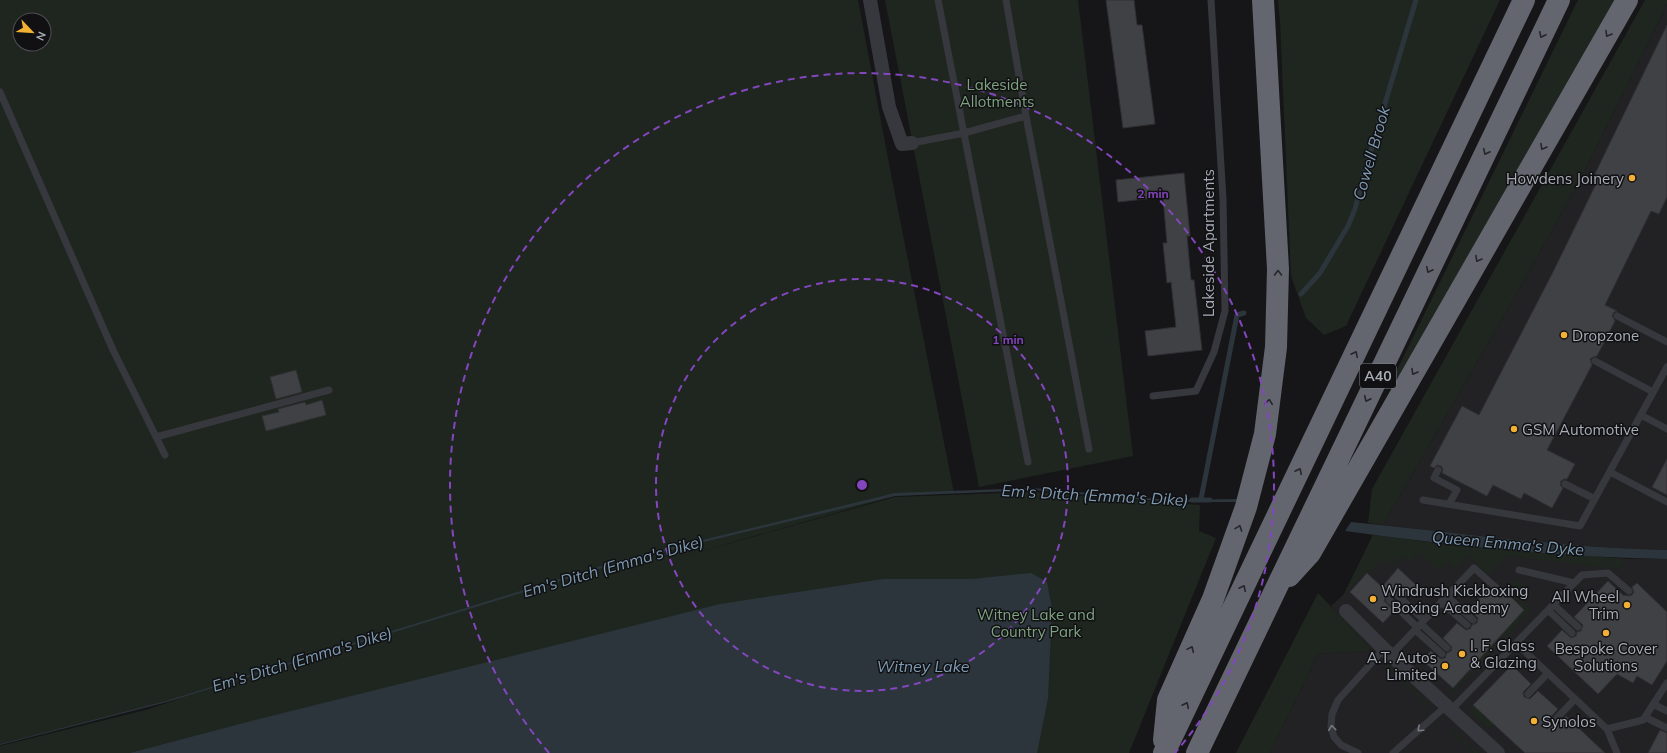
<svg xmlns="http://www.w3.org/2000/svg" width="1667" height="753" font-family="Mulish,sans-serif">
  <rect width="100%" height="100%" fill="#161618"/>
  <path fill="#222225" d="M1667,4V550L1632,549L1543,543L1383,525L1516,295L1579,182Z
    M1373,535L1458,546L1627,559H1667V753H1270L1318,654L1369,651L1371,649L1331,606L1344,594Z"/>
  <path fill="#1e261f" fill-rule="evenodd" d="M0,0H858L890,169L954,493L895,496L674,559L895,497L1034,492L1200,505L1199,531L1216,538L1129,753H0V746L146,710L182,698L0,744ZM20,20H44V44H20Z
    M885,0H1078L1133,456L979,487Z
    M1278,0H1500L1346,326L1324,335L1306,318L1291,276L1280,21Z
    M1578,0H1616L1402,380L1394,376Z
    M1645,0H1667V4L1579,182L1516,295L1383,525L1368,523L1372,489Z
    M1373,535L1458,546L1627,559L1619,569L1507,556L1488,575L1468,556L1455,569L1448,563L1439,571L1418,553L1410,563L1402,556L1394,564L1381,561L1370,572L1368,570L1344,594Z
    M1515,579L1525,588L1518,597L1531,609L1452,695L1449,692L1451,690L1524,610L1504,590Z
    M1318,593L1371,648L1369,651L1318,654L1270,753H1236Z
    M1385,661L1432,706L1430,707L1428,706L1383,664Z
    M1473,705L1494,724L1489,729L1468,710Z
    M1452,729L1478,753H1473L1450,731Z"/>
  <path fill="#2c353c" d="M1033,488L1169,500L1241,499V502H1169L1033,490L895,496L625,561L167,702L0,745V744L166,701L624,559L895,493Z
    M1351,522C1456,532 1561,548 1667,550V559C1559,557 1452,546 1345,531Z
    M1031,573L1047,582L1052,608L1048,698L1037,753H130L255,720L720,604L883,579H972Z"/>
  <g fill="none" stroke-linecap="round" stroke-linejoin="round">
    <path stroke="#2c353c" stroke-width="5" d="M1301,294L1320,273L1348,226L1355,209L1368,160L1416,0
      M1201,499L1237,315L1244,313
      M1192,500H1210"/>
  </g>
  <path fill="#404145" stroke="#303034" d="M1106,0H1134L1137,25H1142L1155,124L1123,128Z
    M1667,25V197L1659,214L1651,211L1605,305L1617,311L1614,312L1612,316L1615,321L1597,356L1593,357L1590,359L1592,365L1547,450L1575,464L1567,479H1564L1561,481L1560,485L1563,488L1552,508L1524,493L1521,499L1493,485L1487,496L1442,473L1443,469L1441,466L1437,465L1434,468L1430,466L1462,406L1479,415L1553,272L1596,184L1591,182Z
    M1184,173L1190,236H1187L1191,280H1194L1202,350L1148,356L1145,331L1176,327L1171,282L1167,283L1163,243H1167L1163,197L1118,202L1116,180Z
    M296,370L302,392L276,399L270,377Z
    M322,400L326,415L266,431L262,416L279,412L278,409L305,402L306,405Z
    M1667,459V495L1652,487Z
    M1398,568L1417,586L1406,597L1396,588L1391,590V595L1386,596L1384,601L1394,611L1383,623L1350,592L1367,573L1382,587Z
    M1608,581L1624,596L1625,595L1628,596L1632,595L1634,592L1632,587L1637,583L1667,612V661L1652,685L1637,676L1633,683L1617,674L1598,694L1547,646L1562,630L1571,638L1576,636L1577,632L1581,631L1583,625L1574,617Z
    M1489,588L1499,596L1503,595L1505,591L1524,610L1453,688L1422,660L1431,651L1441,659L1445,658L1447,653L1451,651L1452,647L1443,638L1457,623L1466,630L1470,629L1472,625L1477,623L1478,618L1469,609Z
    M1512,665L1531,684L1523,692L1524,697L1530,699L1538,691L1558,709L1550,718L1552,724L1557,725L1566,716L1605,753H1525L1473,705Z
    M1660,730L1667,733V753H1648Z"/>
  <g fill="none" stroke-linecap="round" stroke-linejoin="round">
    <path stroke="#37383d" stroke-width="7" d="M938,0L1028,462
      M1006,0L1026,116L1089,449
      M0,92L113,350L165,455
      M912,143L964,133L1026,116
      M1617,316L1667,342
      M1595,361L1653,392
      M1153,396L1196,391L1214,352L1225,311L1223,199L1211,0
      M1641,415L1667,429
      M156,437L329,390
      M1438,470L1434,478L1457,490L1449,504
      M1610,472L1667,502
      M1565,484L1595,499
      M1423,500L1580,526L1667,367
      M1519,570L1574,583
      M1395,593L1424,620
      M1447,596L1473,620
      M1389,600L1417,627
      M1441,602L1467,625
      M1553,604L1578,627
      M1548,610L1572,633
      M1421,624L1447,648
      M1415,630L1442,654
      M1516,643L1607,729L1617,753
      M1391,655L1474,568L1500,591
      M1528,694L1548,673
      M1653,704L1667,711
      M1451,710L1582,575L1608,573L1629,591
      M1645,717L1667,728
      M1555,720L1575,699
      M1607,729L1643,720L1667,683
      M1358,753L1341,745L1334,737L1331,727L1332,714L1338,700L1384,649
      M1393,753L1446,706"/>
    <path stroke="#37383d" stroke-width="14" d="M870,0L889,107L902,144L912,143
      M1346,611L1384,649L1498,753"/>
    <path stroke="#63666e" stroke-width="22" d="M1289,576L1310,553L1627,0
      M1164,740L1168,700L1213,599L1246,507L1265,434L1276,347L1278,269L1263,0
      M1164,753L1524,0
      M1197,753L1559,0"/>
  </g>
  <defs><path id="oneway-chevron" d="M-2-3.5L2.5 0L-2 3.5" fill="none" stroke-width="1.6" stroke-linecap="round" stroke-linejoin="round"/></defs>
  <g stroke="#26262a">
    <use href="#oneway-chevron" transform="translate(1608 34) rotate(120)"/>
    <use href="#oneway-chevron" transform="translate(1542 35) rotate(116)"/>
    <use href="#oneway-chevron" transform="translate(1543 147) rotate(120)"/>
    <use href="#oneway-chevron" transform="translate(1486 152) rotate(116)"/>
    <use href="#oneway-chevron" transform="translate(1478 259) rotate(120)"/>
    <use href="#oneway-chevron" transform="translate(1429 270) rotate(116)"/>
    <use href="#oneway-chevron" transform="translate(1278 273) rotate(-90)"/>
    <use href="#oneway-chevron" transform="translate(1355 354) rotate(-64)"/>
    <use href="#oneway-chevron" transform="translate(1414 372) rotate(120)"/>
    <use href="#oneway-chevron" transform="translate(1367 399) rotate(116)"/>
    <use href="#oneway-chevron" transform="translate(1269 402) rotate(-83)"/>
    <use href="#oneway-chevron" transform="translate(1299 471) rotate(-64)"/>
    <use href="#oneway-chevron" transform="translate(1239 528) rotate(-70)"/>
    <use href="#oneway-chevron" transform="translate(1243 588) rotate(-64)"/>
    <use href="#oneway-chevron" transform="translate(1191 649) rotate(-66)"/>
    <use href="#oneway-chevron" transform="translate(1186 705) rotate(-64)"/>
  </g>
  <g stroke="#757881">
    <use href="#oneway-chevron" transform="translate(1332 728) rotate(-97)"/>
    <use href="#oneway-chevron" transform="translate(1420 729) rotate(138)"/>
  </g>
  <g fill="none" stroke="#8446be" stroke-width="2" stroke-dasharray="7 5">
    <circle cx="862" cy="485" r="206"/>
    <path d="M549 753A412 412 0 1 1 1175 753"/>
  </g>
  <g fill="#f2b134" stroke="#111113" stroke-width="1.5">
    <circle cx="1632" cy="178" r="4"/>
    <circle cx="1564" cy="335" r="4"/>
    <circle cx="1514" cy="429" r="4"/>
    <circle cx="1373" cy="599" r="4"/>
    <circle cx="1627" cy="605" r="4"/>
    <circle cx="1606" cy="633" r="4"/>
    <circle cx="1462" cy="654" r="4"/>
    <circle cx="1445" cy="666" r="4"/>
    <circle cx="1534" cy="721" r="4"/>
  </g>
  <g text-anchor="middle" dominant-baseline="central" stroke-width="3" stroke-linejoin="round" paint-order="stroke">
    <rect fill="#111113" stroke="#7b7e86" stroke-width="1" x="1360" y="364" width="36" height="24" rx="3"/>
    <g font-size="14" font-weight="bold" fill="#a8adb8">
      <text x="1378" y="376">A40</text>
    </g>
    <g font-size="15" fill="#7fa381" stroke="#111113">
      <text x="997" y="84">Lakeside<tspan x="997" dy="17">Allotments</tspan></text>
      <text x="1036" y="614">Witney Lake and<tspan x="1036" dy="17">Country Park</tspan></text>
    </g>
    <g font-size="15" fill="#a8adb8" stroke="#111113" text-anchor="start">
      <text x="1624" y="178" text-anchor="end">Howdens Joinery</text>
      <text x="1572" y="335">Dropzone</text>
      <text x="1522" y="429">GSM Automotive</text>
      <text x="1381" y="590">Windrush Kickboxing<tspan x="1381" dy="17">- Boxing Academy</tspan></text>
      <text x="1619" y="596" text-anchor="end">All Wheel<tspan x="1619" dy="17">Trim</tspan></text>
      <text x="1470" y="645">I. F. Glass<tspan x="1470" dy="17">&amp; Glazing</tspan></text>
      <text x="1606" y="648" text-anchor="middle">Bespoke Cover<tspan x="1606" dy="17">Solutions</tspan></text>
      <text x="1437" y="657" text-anchor="end">A.T. Autos<tspan x="1437" dy="17">Limited</tspan></text>
      <text x="1542" y="721">Synolos</text>
    </g>
    <g font-size="15" fill="#a8adb8" stroke="#111113">
      <text transform="translate(1208 243) rotate(-90)">Lakeside Apartments</text>
    </g>
    <g font-size="16" font-style="italic" fill="#7f9bb3" stroke="#111113">
      <text transform="translate(1371 153) rotate(-74)">Cowell Brook</text>
      <text transform="translate(1095 495) rotate(3)">Em's Ditch (Emma's Dike)</text>
      <text transform="translate(1508 543) rotate(5)">Queen Emma's Dyke</text>
      <text transform="translate(613 566) rotate(-16)">Em's Ditch (Emma's Dike)</text>
      <text transform="translate(302 659) rotate(-17)">Em's Ditch (Emma's Dike)</text>
      <text x="923" y="666">Witney Lake</text>
    </g>
  </g>
  <circle cx="862" cy="485" r="6" fill="#8446be" stroke="#111113" stroke-width="2"/>
  <g font-size="12" text-anchor="middle" font-weight="bold" fill="#8446be" stroke="#111113" stroke-width="3" stroke-linejoin="round" paint-order="stroke">
    <text x="1153" y="198">2 min</text>
    <text x="1008" y="344">1 min</text>
  </g>
  <g transform="translate(32 32) rotate(115)"><circle r="19" fill="#111113" stroke="#4d4f55"/>
  <path d="M0-3L7 15L0 10L-7 15Z" fill="#f2b134"/>
  <text y="-6" font-size="11" font-weight="bold" text-anchor="middle" fill="#a8adb8">N</text>
  </g>
</svg>
